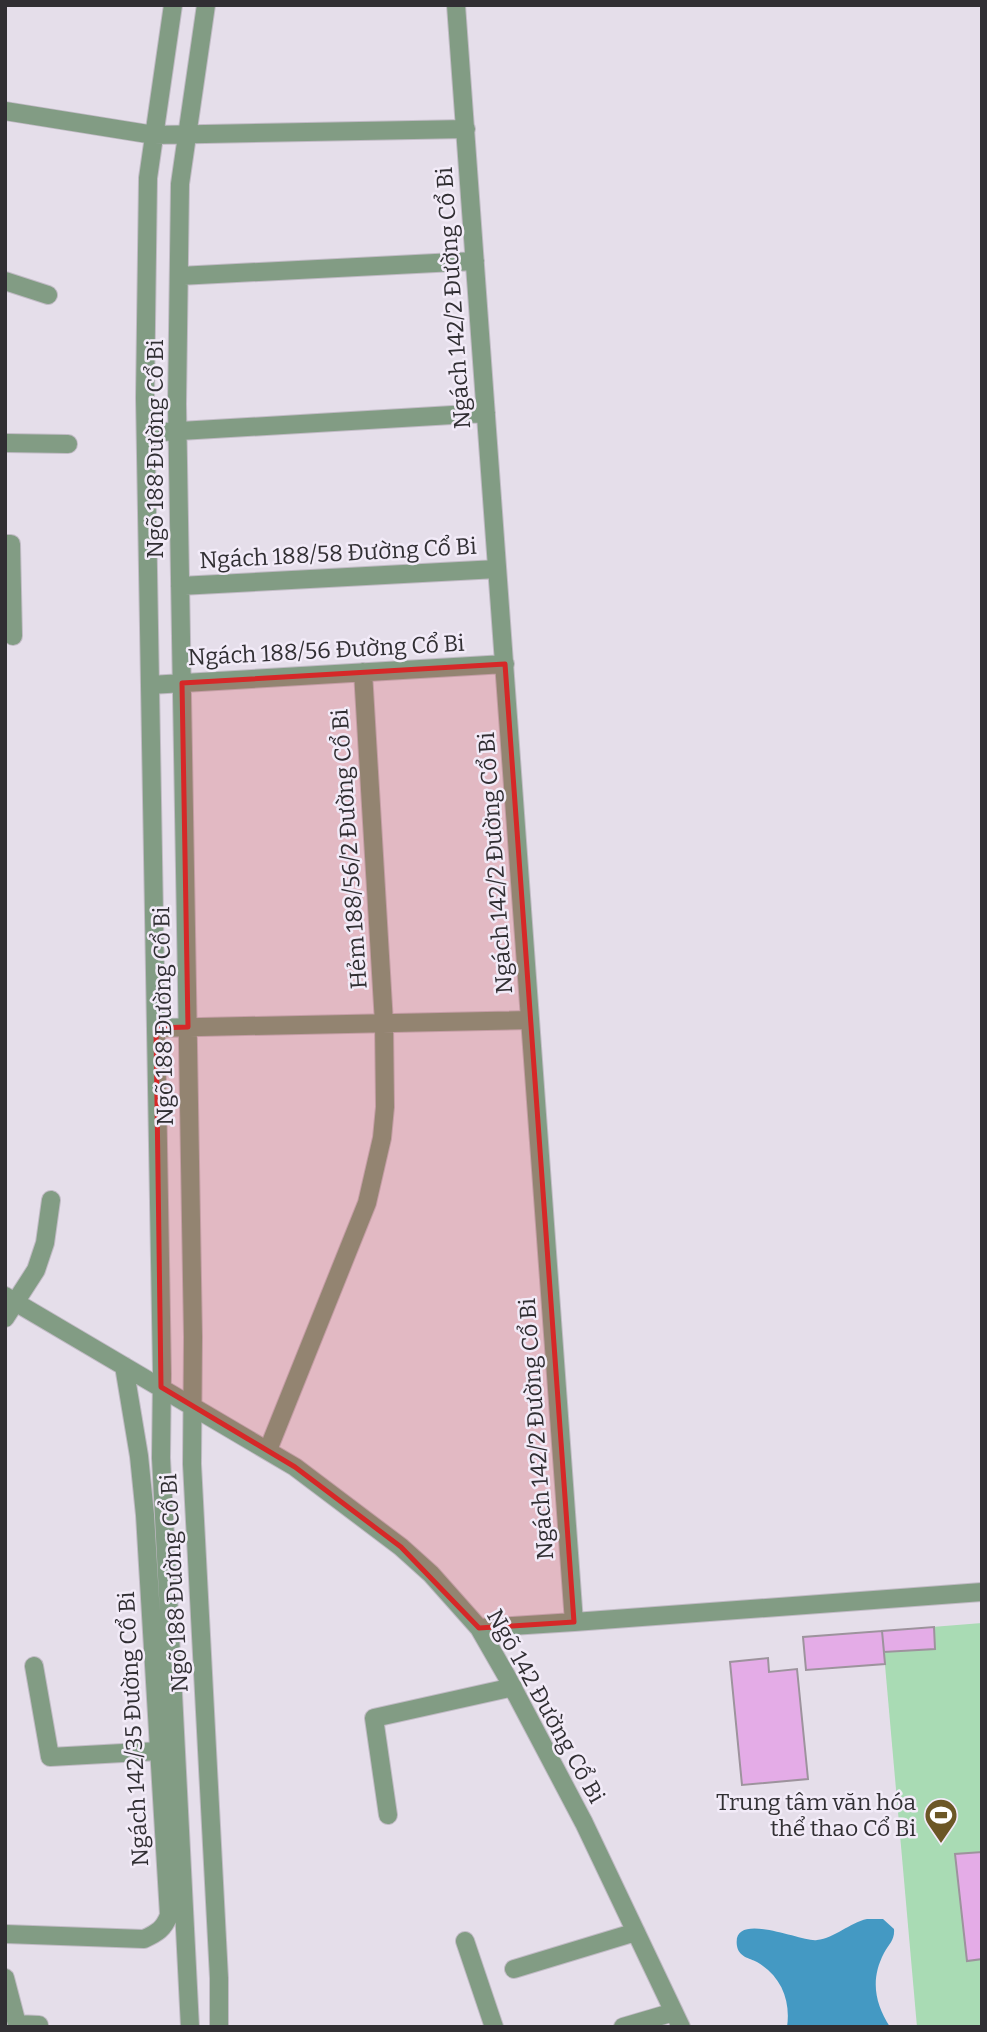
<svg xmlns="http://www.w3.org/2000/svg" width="987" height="2032" font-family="Bitter,serif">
  <rect width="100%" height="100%" fill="#e5deea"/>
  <path fill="#a9dbb4" d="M982,1623V2027H917L882,1631Z"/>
  <path fill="#4499c3" d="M867,1919H883L894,1929C895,1940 889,1944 884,1953C870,1980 875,2003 890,2027H787C791,2000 781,1976 757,1962C749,1958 739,1957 737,1946C731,1909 803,1943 817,1940C835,1938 849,1923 867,1919Z"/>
  <path fill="#e4ace7" stroke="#9d939d" stroke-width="2" d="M934,1627L935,1649L884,1652L882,1631Z
    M882,1631L885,1664L806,1670L803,1637Z
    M768,1658L769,1672L797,1669L808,1779L742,1785L730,1662Z
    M982,1852V1959L967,1961L955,1854Z"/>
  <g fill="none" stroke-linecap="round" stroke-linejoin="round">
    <defs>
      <path id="minor" d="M173,5L148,178L145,398L162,1374L161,1458L190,2027
        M206,5L180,184L177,404L193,1337L192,1464L219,1978V2027
        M456,5L574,1622L479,1628
        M5,111L154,135L466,129
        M179,276L475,261
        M5,281L48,295
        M146,433L486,413
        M5,443L68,444
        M5,544H11L13,636
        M180,586L497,569
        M150,685L505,664
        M156,1028L530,1020
        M5,1296L295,1467L401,1547L431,1574L479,1628L506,1675L584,1823L681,2027
        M5,1318L36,1270L45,1243L51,1200
        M268,1450L367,1203L382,1138L385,1107L384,1023L363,672
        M574,1622L982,1592
        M34,1666L50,1757L159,1751
        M388,1815L374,1718L513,1687
        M5,1934L144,1939C157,1933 164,1929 169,1915L145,1515L139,1456L124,1366
        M465,1941L494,2027
        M514,1969L636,1932
        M5,1978L17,2024L39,2025
        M623,2027L674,2012"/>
    </defs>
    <use href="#minor" stroke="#c1bbc5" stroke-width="20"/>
    <use href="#minor" stroke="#829c84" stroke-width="18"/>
  </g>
  <path fill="#d62828" fill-opacity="0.2" stroke="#d62828" stroke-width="5" stroke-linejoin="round" d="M505,664L574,1622L479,1628L401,1547L295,1467L161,1387L156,1028L188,1027L182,683Z"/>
  <defs>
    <symbol id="stadium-pin" viewBox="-11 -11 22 30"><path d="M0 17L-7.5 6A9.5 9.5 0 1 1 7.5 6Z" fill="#6c5726" stroke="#f2ebf8"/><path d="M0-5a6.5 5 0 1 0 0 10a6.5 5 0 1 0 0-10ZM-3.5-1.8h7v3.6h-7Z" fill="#fff"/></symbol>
  </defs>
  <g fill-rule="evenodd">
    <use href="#stadium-pin" x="922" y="1796" width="38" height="52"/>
  </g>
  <g text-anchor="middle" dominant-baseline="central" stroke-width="5" stroke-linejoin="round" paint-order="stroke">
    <g font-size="23" fill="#312f33" stroke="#f2ebf8">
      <text transform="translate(453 298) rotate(-94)">Ngách 142/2 Đường Cổ Bi</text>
      <text transform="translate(155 449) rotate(-90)">Ngõ 188 Đường Cổ Bi</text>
      <text transform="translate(338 553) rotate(-3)">Ngách 188/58 Đường Cổ Bi</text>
      <text transform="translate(326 650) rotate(-3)">Ngách 188/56 Đường Cổ Bi</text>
      <text transform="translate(349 849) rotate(-94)">Hẻm 188/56/2 Đường Cổ Bi</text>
      <text transform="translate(495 863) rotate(-94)">Ngách 142/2 Đường Cổ Bi</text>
      <text transform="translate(163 1016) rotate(-91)">Ngõ 188 Đường Cổ Bi</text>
      <text transform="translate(536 1429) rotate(-94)">Ngách 142/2 Đường Cổ Bi</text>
      <text transform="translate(174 1583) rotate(-93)">Ngõ 188 Đường Cổ Bi</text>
      <text transform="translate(546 1706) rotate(61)">Ngõ 142 Đường Cổ Bi</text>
      <text transform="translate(133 1729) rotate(-93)">Ngách 142/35 Đường Cổ Bi</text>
    </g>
    <g font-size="23" fill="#312f33" stroke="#f2ebf8" text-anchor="end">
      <text x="916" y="1802">Trung tâm văn hóa<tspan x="916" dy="26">thể thao Cổ Bi</tspan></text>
    </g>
  </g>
  <rect width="987" height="2032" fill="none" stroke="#312f33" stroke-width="14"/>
</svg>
